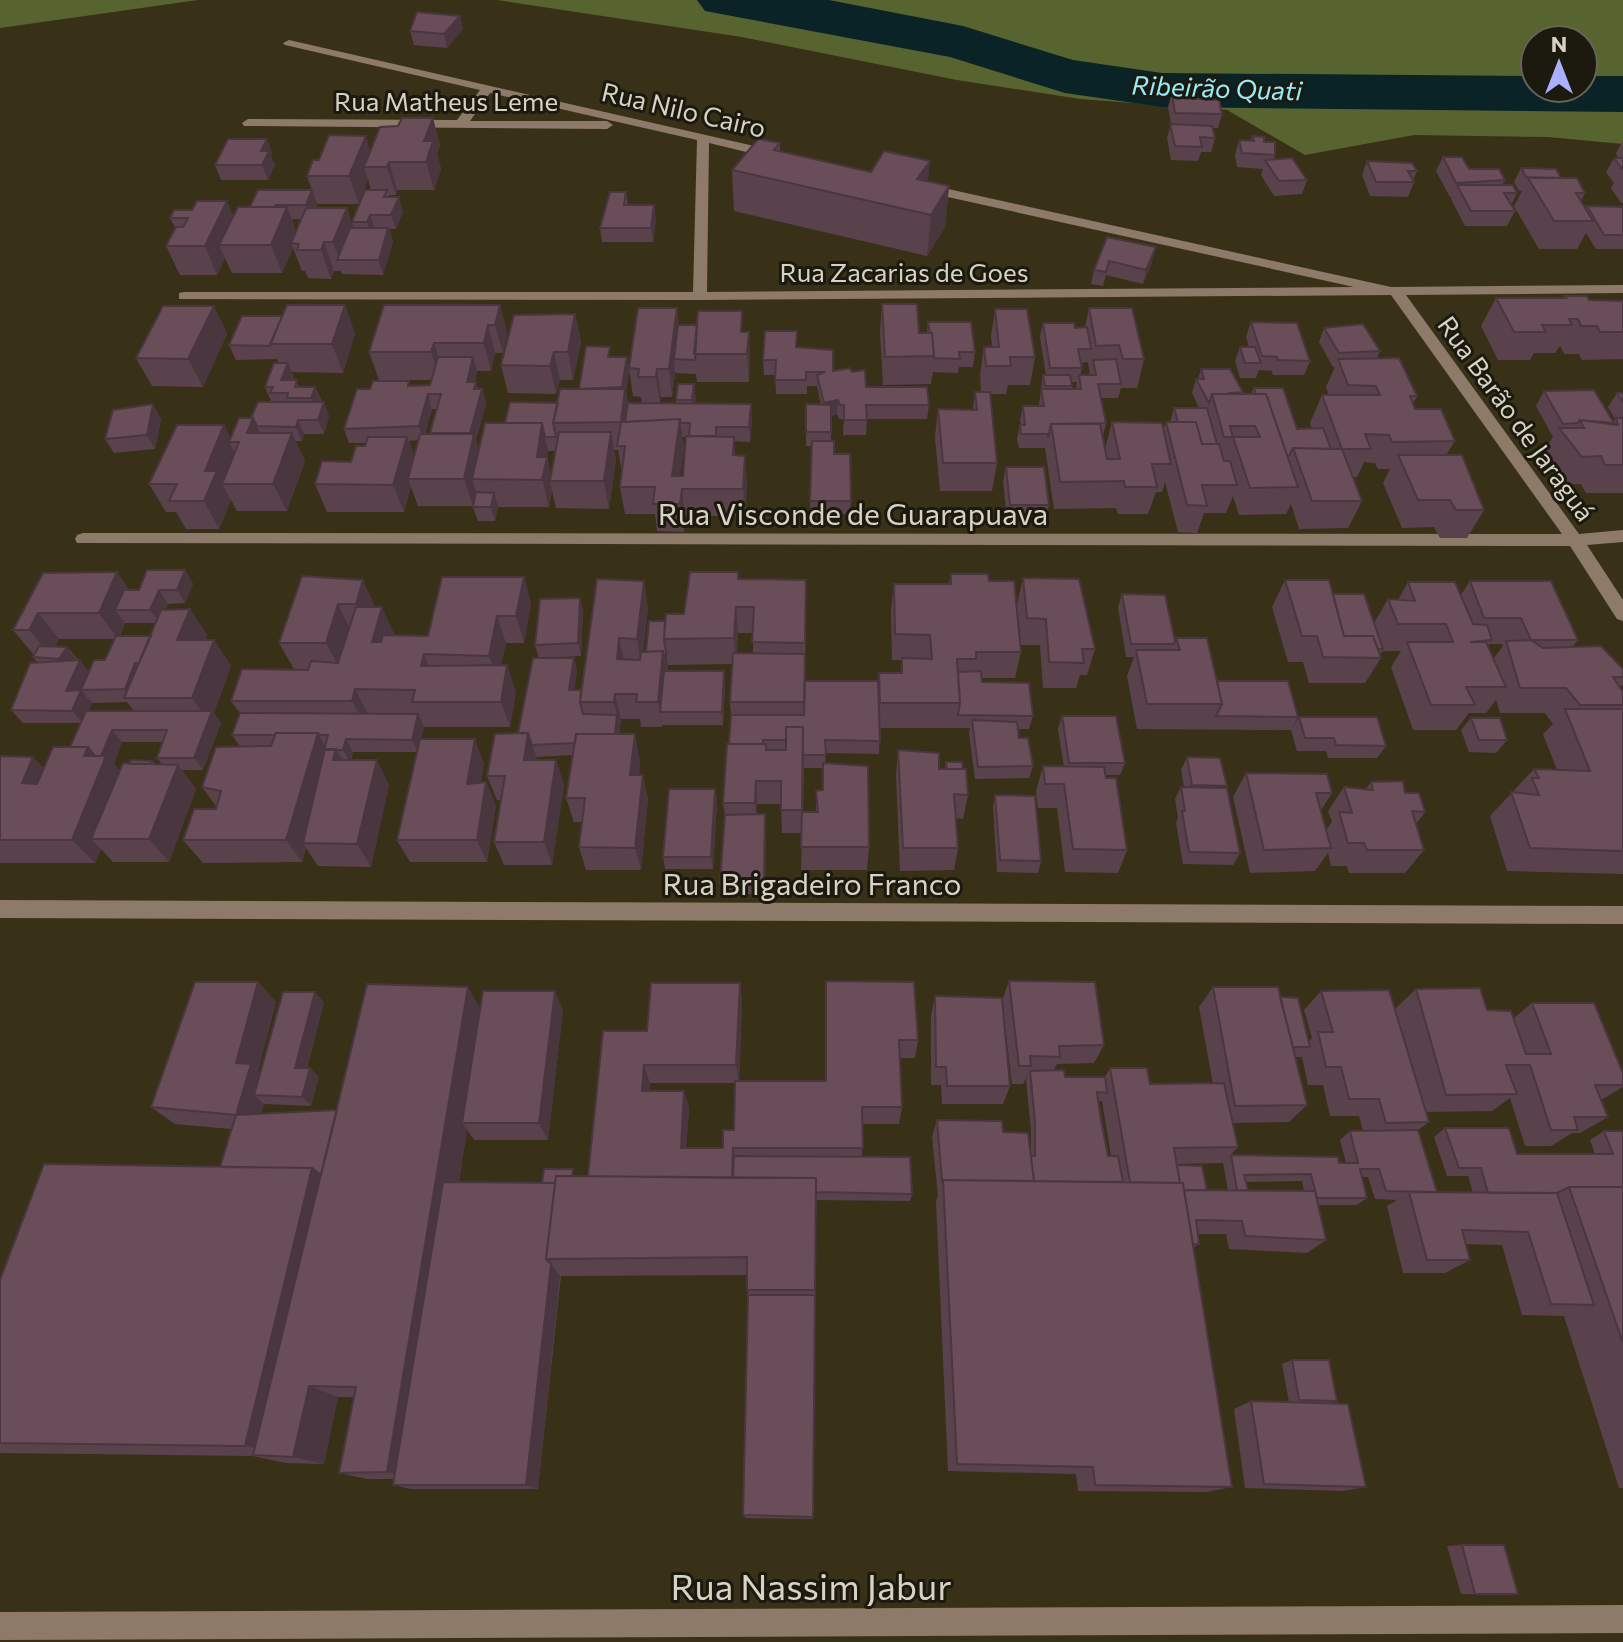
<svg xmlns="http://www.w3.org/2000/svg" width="1623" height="1642" font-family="Commissioner,sans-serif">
  <rect width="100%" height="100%" fill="#383117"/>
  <path fill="#57642f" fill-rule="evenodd" d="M0,0H198L0,28Z
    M497,0H1623V144L1548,137L1414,135L1305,155L1227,110L1080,99L957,80L742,37ZM1535,40H1583V88H1535Z"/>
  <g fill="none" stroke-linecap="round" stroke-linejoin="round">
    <path fill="#0a2327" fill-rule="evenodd" d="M697,0H829L963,26L1073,60L1162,73L1535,76V88H1583V76H1623V112L1162,107L1065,93L950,57L705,11Z"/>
    <path fill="#8e7a69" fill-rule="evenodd" d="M289,40L780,152V158L776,159L709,143L707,292L1354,287L916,190L915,187L921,183L1391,287L1623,285V293L1406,295L1579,534L1623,530V542L1587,545L1623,600V621L1617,619L1570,546L77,543L75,539L77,535L83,533L1562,534L1391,295L700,300L179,299V293L184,292H693L697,140L490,93L470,121H607L613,125L607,129L244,126L242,123L248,119L457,120L480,90L285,45L283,43Z
      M0,900L1623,906V924L0,918Z
      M1623,1605V1633L0,1640V1612Z"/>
  </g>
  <path fill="#5a424d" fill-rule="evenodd" d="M460,16L463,29L447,48L414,45L410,31Z
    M1172,93L1222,114L1218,128H1213L1215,138L1211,152H1201L1198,161L1171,160L1167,138L1171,124L1168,107Z
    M433,118L440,146L437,154L441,169L434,190H397L396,195H389V197L403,212L396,229H389L393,242L383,275L342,274L341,271H334L331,279L308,278L305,271H302L293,248L282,273H232L225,258L217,275H180L166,246L176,229L170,218L233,216L250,207L312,190L307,176L319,160L370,151L398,126ZM368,179L371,190L352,222L316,208L317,204H359ZM292,219H301L296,231Z
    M1252,136L1264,142L1275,155L1274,160L1307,180L1302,194L1274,196L1261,175L1263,169L1237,167L1235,155L1239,140L1251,141Z
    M267,139L272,153L271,156L275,165L268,180H221L215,165Z
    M1623,141V203H1621L1611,188L1614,183L1606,172L1614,158H1618L1616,153Z
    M780,143V152L871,172L949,186L945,227L927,256L734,211L732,170Z
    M1443,157L1469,169L1505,180L1502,185L1517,193L1511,205L1515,211L1507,226H1465L1451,199L1452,197H1450L1436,171Z
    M1367,161L1417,171L1413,180L1414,182L1408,197L1370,196L1362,175Z
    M1521,168L1561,178L1585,193L1581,201L1586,209L1587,206L1623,207V249H1596L1586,233L1577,249H1539L1514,206L1522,191H1519L1514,182Z
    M626,192L628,205L656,219L653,242H602L600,228Z
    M1107,237L1152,262L1143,284L1106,275L1103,286L1091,284L1094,270Z
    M1564,296L1589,300L1623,301V359L1582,360L1579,354H1564L1561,347H1559L1555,353H1534L1530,360H1498L1481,326L1496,298H1563Z
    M882,304L919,333H927L928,322L975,352L973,367H959L958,373L933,372L931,384L883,385L880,332Z
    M500,305L507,333L503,353H495L491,371H477L475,382L478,389H482L486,403L476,440L479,448L505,423L558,403L579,389L612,357H627L629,371L626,391L628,403H642L641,397L633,396L629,368L677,308L678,325L743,332L750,360L749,382H697L696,374L675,373L672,397H661L660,403H676V400L694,384L695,404L752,418L750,442L734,441L735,456L747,484L745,516H685L684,532L657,531L655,514H625L620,487L622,473L618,450H614L616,460L609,509L556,508L552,491L549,507H498L495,521H478L473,507L476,492L473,506H418L411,487L404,512H327L315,484L351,462L365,446L366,443H349L344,429L370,389L430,385L432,380H379L369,352ZM432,409H437L430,434H425ZM682,437H686L683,476H680L684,447ZM418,440L414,456L409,441ZM548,451H555L551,474L547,458Z
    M214,306L227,334L203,387L152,386L136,358Z
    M1089,308L1144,359L1137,388H1121L1118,398H1101L1106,423L1103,436L1105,449L1112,422L1163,431L1166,422H1170L1174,408H1199L1192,393L1196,379H1198L1201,369L1243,392L1242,394H1251L1254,388L1297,429H1312L1310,423L1322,395H1329L1326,387L1335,367H1333L1319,342L1324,328L1380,351L1377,358L1417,396L1413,403L1415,409L1455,441L1446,455L1484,510L1467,538H1440L1434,527L1402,528L1383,483L1390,469H1378L1375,463L1364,462L1357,477H1353L1362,501L1348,528L1299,529L1291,504L1286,514L1239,515L1233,496L1226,513H1204L1197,533L1178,532L1165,482L1162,492H1156L1148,514H1118L1116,508L1054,509L1045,448H1019L1017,439L1020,425H1021L1020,420L1023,406H1039L1043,375H1046L1040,337L1043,323L1075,328L1085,327ZM1088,362L1090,375H1080L1082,368L1081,363ZM1072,382H1077L1076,389H1072Z
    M995,309L1035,357L1030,385H1008L1006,394H990L997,463L992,491H940L935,437L938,409H973L975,392H981L980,375L984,347H992L991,337Z
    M575,314L581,342L573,380H560L556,394L508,393L501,365Z
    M1251,322L1310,361L1304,375H1273L1272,371L1259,370L1256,378H1240L1235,361L1240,347H1249L1246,337Z
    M355,333L343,373L291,372L294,378L293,380L300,387H315L329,416L324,434H304L302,441H295L305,461L287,511H237L231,500L219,529H186L176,512H166L149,484L231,437L271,401L265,387L279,363L277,359L236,360L229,345Z
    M797,347L833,371L852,372L866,387L929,405L927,419H867L866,435H843L844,419H839L837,414L831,416V441L834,454L851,501L850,514H810L812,446H806V404L821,405L817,386H807V394H776L775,375H764L763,360Z
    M1544,391L1613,422L1615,419L1608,407L1617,393H1623V493H1586L1581,484L1563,485L1541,456L1553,437L1536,406Z
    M161,419L155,449L114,453L105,439Z
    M1006,467L1049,505L1046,519H1007L1003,481Z
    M185,570L193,584L185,603L168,604L165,610L190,609L207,635L205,640H214L231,666L214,713L221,723L203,770H182L196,789L169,862H113L101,849L95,863H0V756L44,769L70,747L81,723H23L11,710L38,663L33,657L34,655L13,630L43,573L130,590H139ZM125,623H156L151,636H120ZM59,639H114L105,660L89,672L67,647H55ZM127,702L134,711H88L92,703ZM122,742H163L157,758L162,764H155L152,761L129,764L119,771L114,764Z
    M738,572L739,579L806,580L805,681L878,686L879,673H901L902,660H892L891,610L894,584H949L951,574L989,581L1021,652L1015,678H982V682L1033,716L1029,729H1017L1019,738L1033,766L1029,778L975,779L969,733L970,728H880L879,754L826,753L825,764L869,847L867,870H801L802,833H782L781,804H757V814H765V894H721L720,883L725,815L723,803L731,715L730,702L732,664L668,665L667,671H724L725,684L723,725H663L662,727H641L640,719H621L619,734L640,759L639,775H643L648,799L641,870H586L579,847L582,822H574L566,798L573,755L536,757V760H556L564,785L552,865H504L494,842L501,800H497L487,776L574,658L577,671L574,690H581L597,579L648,608L643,652H646L665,621L684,614ZM738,633H753V653H737ZM804,761V768H823V790L816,791V812H803Z
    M302,576L375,607L394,633L393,635L428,636L524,577L531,603L524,643H506L501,665L516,691L510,727H424L421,739L484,763L481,782H486L496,806L487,862H410L397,840L417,752H353L351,760L389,785L371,867L318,866L306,848L302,862L203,863L183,840L216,809V806L202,787L240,746L232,735L240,713L231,701L308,670V669H294L279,643Z
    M1023,578L1095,649L1087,675H1080L1076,688H1043L1040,645H1021L1017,605Z
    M1285,580L1333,594L1374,623L1388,599L1398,600L1408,582L1461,595L1470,581L1578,640L1572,647L1623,669V684L1620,687L1623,692V874L1507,871L1490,816L1534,769L1557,770L1543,734L1553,724L1545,713H1500L1496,700L1486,713H1469L1456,730H1413L1391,667L1401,651H1382L1380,655L1381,658L1365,683H1309L1303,662H1288L1272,607ZM1489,644H1502L1503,646L1493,659L1488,646Z
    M1122,594L1175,641L1176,638L1217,681L1298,717L1291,730L1137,729L1127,676L1134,657H1126L1118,607Z
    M580,598L583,611L581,656L539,658L535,645Z
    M1062,716L1125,763L1120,775H1105L1127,850L1118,873L1065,872L1057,808H1038L1036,791L1043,766L1064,767L1058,729Z
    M1299,717L1386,746L1377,758H1328L1326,751H1297L1291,730Z
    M1471,718L1507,740L1496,753L1469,752L1461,730Z
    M898,750L939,769H945L946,762L968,795L963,819L956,818L958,848L954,870L900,871L896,775Z
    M1187,757L1227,786L1226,788L1240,853L1233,865L1183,864L1176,823L1178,818L1175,799L1181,787H1184L1181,770Z
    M1246,773L1332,793L1321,810L1326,830L1332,822L1328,811L1344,787L1365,790L1371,782L1405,793L1425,812L1416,824L1424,850L1405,873H1349L1347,866H1331L1328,853L1315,871L1250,873L1233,797Z
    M715,789L717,801L713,869H665L663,857Z
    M995,795L1041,861L1038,873L997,872L993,807Z
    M826,981L918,1040L915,1058H900L902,1107L899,1124H862V1157L912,1194L910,1201L816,1200L813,1519L746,1518L743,1515L748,1295L747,1275L561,1276L538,1489H411L393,1485L394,1479H367L339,1473L354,1397H338L324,1464L286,1463L253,1456L0,1453V1280L220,1167L231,1129L175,1124L151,1107L258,982L276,1002L258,1071L260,1072L324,1002L307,1068H310L319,1077L311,1106L264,1104L261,1114L337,1110L480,1008L563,1010L548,1140H474L467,1130L459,1182L542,1183L577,1176H588L647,1031L740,983L742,1003L739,1081H826ZM650,1083H735L734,1130L723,1148H686L689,1108L684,1091H649Z
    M1009,981L1104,1045L1094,1063L1057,1064L1054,1070L1065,1077H1105L1110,1068L1150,1084H1213L1199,1007L1213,987L1280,997L1309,1041L1312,1038L1304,1010L1321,991L1395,1009L1416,989L1514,1018L1532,1003L1623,1073V1087L1601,1100L1608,1117L1580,1133H1572L1551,1146H1525L1510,1098L1492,1111L1426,1112L1429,1122L1418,1130L1437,1192L1473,1193L1468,1176H1447L1434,1137L1445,1128L1517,1154H1595L1590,1140L1604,1131H1623V1488H1619L1564,1316L1522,1315L1502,1245L1466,1244L1470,1260L1445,1273H1403L1387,1206L1397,1200L1375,1199L1368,1177H1362L1367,1198L1357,1205H1318L1326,1240L1307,1253L1229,1249L1226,1234H1197L1199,1244L1193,1248L1232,1487L1206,1492L1078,1491L1076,1474L948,1471L936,1201L938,1196L932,1137L937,1120L1003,1132L1031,1155V1130L1026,1080L1028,1074L1023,1084H1012L1002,1002L1010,1086L1003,1104H942L941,1085H931V1016L935,996L1002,1001ZM1295,1057H1302L1308,1085H1323L1330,1116H1359L1363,1131H1350L1340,1140L1346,1163L1231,1155L1223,1163L1228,1190H1207L1177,1165L1176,1164L1223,1163L1238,1147L1233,1123L1289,1122L1307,1105ZM1099,1101H1102L1111,1156H1108ZM1302,1181L1304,1191L1248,1190L1246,1182Z
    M1292,1360L1337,1401L1329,1404L1366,1487L1343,1491L1245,1488L1234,1409L1251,1401L1289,1402L1282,1364Z
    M1462,1545L1518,1594H1461L1447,1546Z"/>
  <path fill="#4a363e" d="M460,16L463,29L447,48L444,34Z
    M433,118L440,146L437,154L441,169L434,190L426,162L424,141Z
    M366,136L374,164L364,167L368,179L359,204L349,176Z
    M267,139L272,153L271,156L275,165L268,180L262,165L261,151Z
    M930,161L926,202L917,179Z
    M389,162L397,190L396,195L387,167Z
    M949,186L945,227L927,256L931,215Z
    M312,190L317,204L311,219L306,205Z
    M399,197L403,212L396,229L391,215Z
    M227,201L239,229L219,245L225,258L217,275L205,246Z
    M654,205L656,219L653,242L651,228Z
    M287,207L298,235L291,243L293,248L282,273L271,245Z
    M347,208L357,236L340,260L333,242Z
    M370,215L375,229L372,236L367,222Z
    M388,228L393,242L383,275L379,260Z
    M324,242L334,271L331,279L321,250Z
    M1156,247L1152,262L1143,284L1146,270Z
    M345,305L355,333L343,373L332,344Z
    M500,305L507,333L503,353L495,325Z
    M214,306L227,334L203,387L188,359Z
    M677,308L680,336L674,359L675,373L672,397L669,369Z
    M575,314L581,342L573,380L568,352Z
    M488,325L495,353L491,371L484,343Z
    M749,332L750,360L749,382L747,354Z
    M434,343L443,371L440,380L431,352Z
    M554,352L560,380L556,394L550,366Z
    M473,357L477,371L471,396L467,382Z
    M627,357L629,371L626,391L630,417L629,423L621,422L624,400L622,387Z
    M288,363L294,378L288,394L281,380Z
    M657,369L661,397L660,405L656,377Z
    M476,382L480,396L482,389L486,403L476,440L483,462L472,479L476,492L473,506L464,479Z
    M694,384L696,398L694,414L692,400Z
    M315,387L321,401L317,412L311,398Z
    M428,394L432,409L424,440L419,426Z
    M838,400L837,414L824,417V403Z
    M324,402L329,416L324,434L318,420Z
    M153,404L161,419L155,449L147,435Z
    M751,404L752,418L750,442L749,427Z
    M253,418L266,446L247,433Z
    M680,419L684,447L676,503L672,476Z
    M298,420L304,434L302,441L296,427Z
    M542,423L548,451L547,458L553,481H550L552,491L549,507L537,457Z
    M224,425L233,442H229L237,457L222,484L231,500L219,529L204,501L205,471Z
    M611,432L616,460L609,509L604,481Z
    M292,433L305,461L287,511L273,484Z
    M407,437L417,464L408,479L411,487L404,512L393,485Z
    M745,456L747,484L745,516L743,489Z
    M682,489L685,516L684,532L680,504Z
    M494,493L498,507L495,521L491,507Z
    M185,570L193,584L185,603L177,590Z
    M117,572L136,599L115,610L125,623L118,639L99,613Z
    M524,577L531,603L524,643L516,616Z
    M363,580L375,606L369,631L356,604Z
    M644,581L648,608L641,665L637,639Z
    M159,590L168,604L160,623L150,610Z
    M580,598L583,611L581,656L578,643Z
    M338,604L351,631L340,669L326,643Z
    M382,607L394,633L384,668L372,642Z
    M736,607L738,633L736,664L734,638Z
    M190,609L207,635L194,666L177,640Z
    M38,613L59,639L51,656L29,630Z
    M497,616L506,643L498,681L489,656Z
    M619,638L625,664L617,659Z
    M214,640L231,666L214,713L221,723L203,770L194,758L208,721L192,698Z
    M67,647L77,661L70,672L59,659Z
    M663,651L666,652L668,665L664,712H660L662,727L658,702Z
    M424,654L434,680L421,666Z
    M574,658L577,671L572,703L569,690Z
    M80,660L90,673L82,691L92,703L83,723L72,711L66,691Z
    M135,663L145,676L132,698L125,689Z
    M507,665L516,691L510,727L501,702Z
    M724,671L725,684L723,725L722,712Z
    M355,689L368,715L365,726L352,701Z
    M615,694L621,719L616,759L613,747L617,715L614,702Z
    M418,714L424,727L418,752L412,740Z
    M112,730L122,742L114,764L127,780L91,839L101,849L95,863L72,840L84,756L88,747L100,760Z
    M318,733L327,750L331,762L303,843L306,848L302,862L286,840Z
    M528,733L537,758L532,784L524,760Z
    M635,734L640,759L636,799L630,775Z
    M346,739L353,752L350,762L343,750Z
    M475,739L484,763L477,807L467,784Z
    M336,749L350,773L333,760Z
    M33,757L56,781L46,807L22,783Z
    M377,760L389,785L371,867L357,844Z
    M556,760L564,785L552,865L544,842Z
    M178,765L196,789L169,862L149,839Z
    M643,775L648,799L641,870L635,848Z
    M756,781L757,804V826L755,803Z
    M486,782L496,806L487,862L477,840Z
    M715,789L717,801L713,869L711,857Z
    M765,814L766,826L765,894L764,883Z
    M258,982L276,1002L258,1071L270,1082L254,1095L264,1104L256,1131L236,1115V1063Z
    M740,983L742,1003L739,1083L736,1065Z
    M468,987L485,1016L462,1123L467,1130L412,1478L387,1472Z
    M555,991L563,1010L548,1140L539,1123Z
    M315,992L324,1002L304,1077L295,1068Z
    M644,1065L650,1083L648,1108L642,1091Z
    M310,1068L319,1077L311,1106L302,1097Z
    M684,1091L689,1108L685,1164L681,1148Z
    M312,1168L328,1181L287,1456L245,1446Z
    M551,1264L560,1276L538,1489L526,1485Z
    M309,1386L338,1397L324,1464L293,1457Z"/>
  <path fill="#694d59" stroke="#4a363e" stroke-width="2" d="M417,12L460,16L444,34L410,31Z
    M1172,93H1181L1183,98L1219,100L1222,114L1175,113Z
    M402,118H433L424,141H433L426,162H389L387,167H364L380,127L398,126Z
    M1170,124L1212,126L1215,138L1200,137L1202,147L1175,146Z
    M329,135L366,136L349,176H307L313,160H319Z
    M1252,136L1264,137V142H1275V155L1242,153L1239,140L1254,141Z
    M228,139H267L261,151H269L262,165H215Z
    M758,139L780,143L774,150L871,172L884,151L930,161L917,179L949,186L931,215L732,170Z
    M1443,157H1462L1469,169H1499L1505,180L1456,183Z
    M1292,158L1307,180L1279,181L1265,160Z
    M1614,158H1623V169H1622Z
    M1367,161L1412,163L1417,171H1408L1414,182H1376Z
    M1521,168L1556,169L1561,178L1526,177Z
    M1528,178H1577L1585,193H1576L1593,221H1554Z
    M1457,185H1513L1517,193H1504L1515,211H1471Z
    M258,190H312L306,205H276L275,207H250Z
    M365,190H387L384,197H399L391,215H370L367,222H352Z
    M610,192H626L624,205H654L651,228H600Z
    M197,201H227L205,246H166L176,227H183L188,218H170L174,210H192Z
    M1587,206L1623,207V235H1604Z
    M238,207H287L271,245H219Z
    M306,208H347L333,242H324L321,250H297L299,244L291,243Z
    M350,228H388L379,260H337Z
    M1107,237L1156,247L1146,270L1109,261L1106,272L1094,270Z
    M1564,296H1587L1589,300L1623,301V332H1600L1597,326H1581L1578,319H1569L1572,325H1542L1546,332H1514L1496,298H1566Z
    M882,304H917L919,333H932L934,356L885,357Z
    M287,305H345L332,344H270Z
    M384,305H500L495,325H488L484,343H434L431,352H369Z
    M163,306H214L188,359L136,358Z
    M638,308H677L669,369H657L656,377H638L639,369L629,368Z
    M1089,308H1132L1144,359H1123L1119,345L1096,346Z
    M995,309H1027L1035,357H1010L1011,366H986L984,347H999Z
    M698,311H742L741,332H749L747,354H694Z
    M575,314L568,352H554L550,366L501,365L514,315Z
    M242,316H282L270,346L229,345Z
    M928,322H971L975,352H959L960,359L934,358L932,333H930Z
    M1251,322L1297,323L1310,361L1278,360L1277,357L1262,356Z
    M1043,323H1074L1075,328L1087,327L1091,349H1078L1082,368H1050Z
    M1363,324L1380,351L1339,353L1324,328Z
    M678,325H697L695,360L674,359Z
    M765,331H797L796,347L833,350V371L850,368L852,372L865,370L866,387H927L929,405H866L867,420H844V405H840L838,400L824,403L817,375L825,372H806V380H775L776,360H763Z
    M586,346L610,347L608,357H627L622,387L579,389Z
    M1240,347H1255L1261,363H1245Z
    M438,357H473L467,382H476L474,389H482L470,433H430L441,394H428L419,426L344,429L357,389H370L373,381H409L408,386L430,385Z
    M1399,358L1417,396H1410L1415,409H1441L1455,441L1392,442L1389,435L1365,434L1371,449H1342L1362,501H1312L1293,448L1342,449L1322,395H1380L1376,386L1348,385L1338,359Z
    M1116,359L1121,384H1098L1106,423L1051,424L1048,438V434H1021L1020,425H1025L1023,406H1044L1041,389H1081L1079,375H1096L1093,360Z
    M274,363H288L281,380H297L295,387H315L311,398H287L288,393H270L273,387H265Z
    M1201,369H1230L1243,392L1230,393L1231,394H1212L1209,403L1196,379H1204Z
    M1043,375H1070L1072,386H1045Z
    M678,384H694L692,400H676Z
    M1254,388H1283L1297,429L1323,428L1331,449L1293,448L1288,458L1266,394H1256Z
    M560,389H625L621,422L553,423Z
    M1594,390L1614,423L1580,420L1578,423L1563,424L1544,391Z
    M975,392H990L997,463H943L938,409L977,410Z
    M1617,393H1623V402Z
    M1212,394H1266L1298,487L1250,488L1233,437H1260L1255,426H1230L1233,437H1224Z
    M258,402H324L318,420H298L296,427L257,426L253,418H251Z
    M510,402L558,403L553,423L556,437H545L542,423H505Z
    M628,403L751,404L749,427H716V436H689L690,423H681L680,419L625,422Z
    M153,404L147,435L105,439L113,410Z
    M806,404L831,405V432H806Z
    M1174,408H1207L1217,444H1202L1196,422H1178Z
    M239,418H253L247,433H292L273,484H222L239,442H229Z
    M1616,418H1623V465H1605L1601,456L1582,457L1559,428H1584L1580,420L1618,425Z
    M680,419L672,476H683L686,436L734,437L733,455L745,456L743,489H682L680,504H653L655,487H620L625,446H617L621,422Z
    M1112,422L1162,423L1171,464H1152L1157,487H1125L1124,481L1060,482L1051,424H1100L1107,459H1120Z
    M1166,422H1196L1202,444H1219L1224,461H1230L1237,485H1202L1207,506L1187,505Z
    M485,423H542L537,457H547L542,480L472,479Z
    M177,425H224L205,471H217L204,501H169L177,484H149Z
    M559,432H611L604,481H550Z
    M420,434H474L464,479H408Z
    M368,437H407L393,485L315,484L322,461L351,462L356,446H365Z
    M812,441H834V454H850L851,501H810Z
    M1398,455H1462L1484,510H1456L1450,500H1418Z
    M1006,467H1044L1049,505H1010Z
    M476,492L494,493L491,507H473Z
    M147,570H185L177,590H159L150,610H115L124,590H139Z
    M117,572L99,613H38L29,630H13L43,573Z
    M690,572H738V579L806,580L805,643L752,642L754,607H736L734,638L664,639L666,614H684Z
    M951,574H988L989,581H1014L1021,652H976V659H957L960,703H880L879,673H902V658L932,659L930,635L895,634L894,584H951Z
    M302,576L363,580L356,604H338L326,643H279Z
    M442,577H524L516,616H497L489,656L424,654L421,666L507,665L501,702H412L415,690L355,689L352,701H231L242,669L308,670L311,661L338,663L356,607H382L372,642H381L383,635L428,636Z
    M1023,578L1079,579L1095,649H1082L1084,663L1049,662L1046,619L1027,618Z
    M597,579L644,581L637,639L619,638L617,659L640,660L641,652L663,651L658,702H636L637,694H615L614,702H580Z
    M1285,580H1329L1344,636H1373L1381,658L1323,657L1317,636H1302Z
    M1470,581H1551L1578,640H1531L1543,648L1601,646L1623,669V677H1613L1623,692V705H1580L1566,688H1520L1506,641L1531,640L1521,618H1484Z
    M1408,582H1455L1473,624L1487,625L1492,640L1470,642H1486L1506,687H1466L1475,705H1431L1407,642H1453L1446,624H1398L1388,599L1415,601Z
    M1122,594L1165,595L1175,641L1174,644H1131Z
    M1333,594H1364L1383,649H1378L1373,636H1344Z
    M580,598L578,643L535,645L540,599Z
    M190,609L177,640H214L192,698H124L161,610Z
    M649,621H665L664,639L666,652L665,664L663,651L646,652Z
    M116,636H151L139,663H135L125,689L81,690L94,660H105Z
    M1176,638H1207L1222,704H1147L1136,650H1180Z
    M39,646L67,647L59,659L33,657Z
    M733,653L805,654L804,702H730Z
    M533,658H574L569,690H581L580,702L583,714L617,715L615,734H576L575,743L532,745L528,733H518Z
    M80,660L66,691L81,690L72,711L11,710L30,663Z
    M664,671H724L722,712H660Z
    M981,671L982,682L1029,683L1033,716L958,715L960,703L958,672Z
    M805,681H878L880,741L825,740L826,755H803V727H786V740H763V744H729L731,715H804Z
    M1217,681H1288L1298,717L1216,716L1222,704Z
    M1565,709H1623V851L1530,848L1511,792L1539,795L1532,778H1539L1534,769L1590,771Z
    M86,711H212L194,758H157L167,730H112L101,756H95L88,747H70Z
    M240,713L418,714L412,740L346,739L343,750H324L328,735H319L318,733H276L275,735H232Z
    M1062,716H1116L1125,763H1069Z
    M1299,717H1377L1386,746L1336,745L1334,738H1305Z
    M1471,718H1500L1507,740H1479Z
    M972,720L1017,722L1019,738H1028L1033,766L978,767Z
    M786,727H803L802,810H781V781H756L755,803H723L727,744H766V750H786Z
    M276,733H318L286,840H183L194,809H216L221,791L202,787L216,747L271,746Z
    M528,733L524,760H556L544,842H494L505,776H487L495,734Z
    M576,734H635L630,775H643L635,848L579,847L585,798H566Z
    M420,739H475L467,784L486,782L477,840H397Z
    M53,747H88L84,756H106L72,840H0V756L33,757L22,783L37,784Z
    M325,749H336L333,760H377L357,844L303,843Z
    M898,750L939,753V769H966L968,795L954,794L958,848H903Z
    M1187,757L1220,758L1227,786L1192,785Z
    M131,760L152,761L151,764H129Z
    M946,762H962L963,769H947Z
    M123,763L178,765L149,839H91Z
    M823,763L868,766L869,847H801L802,812H818L816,791L823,790Z
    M1043,766L1104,767L1106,778H1116L1127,850L1073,849L1064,784H1045Z
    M1246,773L1327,774L1332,793H1316L1331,848L1264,850Z
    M1403,781L1405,793H1419L1425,812L1412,811L1424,850H1367L1364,843H1348L1339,812L1352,813L1344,787L1373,790L1371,782Z
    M1181,787L1227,788L1240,853L1189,852L1182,811H1185Z
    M669,789H715L711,857H663Z
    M995,795L1035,796L1041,861L1000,860Z
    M765,814L764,883H720L725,815Z
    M826,981L914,982L918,1040H899L902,1107H862L863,1148H733L732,1178L588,1176L603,1031H647L651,983H740L736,1065H644L642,1091H684L681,1148H723V1130H734L735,1081H826Z
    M1009,981L1095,982L1104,1045L1059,1046L1060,1057L1030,1056L1031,1066H1019Z
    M195,982H258L236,1063L251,1064L236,1115L151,1107Z
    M367,984L468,987L387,1472L339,1473L356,1387L309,1386L293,1457L253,1455Z
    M1213,987H1278L1307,1105L1235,1106Z
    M1480,988L1487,1010L1511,1011L1526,1054H1551L1532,1003H1594L1623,1073V1085H1595L1608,1117H1574L1578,1130H1551L1530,1065H1506L1517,1094L1446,1095L1416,989Z
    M1389,990L1429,1122L1386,1123L1379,1099H1349L1341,1067H1326L1318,1032H1333L1321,991Z
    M483,991H555L539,1123H462Z
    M283,992H315L295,1068H310L302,1097L254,1095Z
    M935,996L1002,998L1010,1086H947L946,1067H936Z
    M1280,997L1298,998L1310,1047H1293Z
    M1110,1068H1147L1150,1084L1224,1083L1238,1147L1174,1148L1180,1183L1130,1182Z
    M1064,1070L1065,1077H1105L1107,1093L1097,1092L1101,1120L1108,1156H1118L1123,1182L1034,1181L1031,1156H1035V1122L1030,1071Z
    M337,1110L321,1175L312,1168L220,1167L236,1115Z
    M937,1120L1002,1121L1003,1132L1028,1133L1034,1181L943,1180L942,1181Z
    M1445,1128H1509L1517,1154H1613L1604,1131H1623V1187H1569L1557,1193H1488L1481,1168H1459Z
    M1418,1130L1437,1192L1386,1191L1379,1169H1360L1367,1198H1317L1311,1174L1244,1175L1248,1190H1237L1231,1155L1338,1157L1339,1163H1358L1350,1131Z
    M734,1156L910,1157L912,1194L816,1192V1178H733Z
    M44,1164L312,1168L245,1446L0,1443V1280Z
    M1177,1165L1202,1166L1207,1190H1184L1183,1183H1180Z
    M544,1169H573L572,1176H556L555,1183H542Z
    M556,1176L816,1178L815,1290H747V1257L546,1259Z
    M943,1180L1183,1183L1232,1487L1095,1485L1093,1467L957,1464Z
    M443,1182L555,1183L546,1259L551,1264L526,1485H393Z
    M1569,1187H1623V1343Z
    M1184,1190L1315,1191L1326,1240L1245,1236L1242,1221L1196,1220L1199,1244H1193Z
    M1409,1192L1557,1193L1594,1305L1551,1304L1528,1232L1462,1230L1470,1260H1427Z
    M748,1295H815L813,1517L743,1515Z
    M1292,1360H1329L1337,1401L1299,1400Z
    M1251,1401L1348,1404L1366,1487L1264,1484Z
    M1462,1545H1504L1518,1594H1475Z"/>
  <g text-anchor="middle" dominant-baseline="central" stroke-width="6" stroke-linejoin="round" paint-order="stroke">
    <g font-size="26" font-style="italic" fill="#96ecfc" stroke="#1c190e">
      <text transform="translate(1217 87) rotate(2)">Ribeirão Quati</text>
    </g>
    <g font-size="26" fill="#d7d3c4" stroke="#1c190e">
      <text x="446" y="100">Rua Matheus Leme</text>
      <text transform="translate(684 109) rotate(13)">Rua Nilo Cairo</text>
      <text x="904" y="271">Rua Zacarias de Goes</text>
      <text transform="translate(1517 418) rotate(54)">Rua Barão de Jaraguá</text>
    </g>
    <g font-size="30" fill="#d7d3c4" stroke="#1c190e">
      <text x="853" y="512">Rua Visconde de Guarapuava</text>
      <text x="812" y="882">Rua Brigadeiro Franco</text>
    </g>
    <g font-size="36" fill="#d7d3c4" stroke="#1c190e">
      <text x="811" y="1585">Rua Nassim Jabur</text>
    </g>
  </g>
  <g transform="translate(1559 64)"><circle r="38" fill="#1c190e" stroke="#676357" stroke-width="2"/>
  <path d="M0-6L14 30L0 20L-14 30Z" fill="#aab0fb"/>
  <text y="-12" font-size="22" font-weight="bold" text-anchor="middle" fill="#d7d3c4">N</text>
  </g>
</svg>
